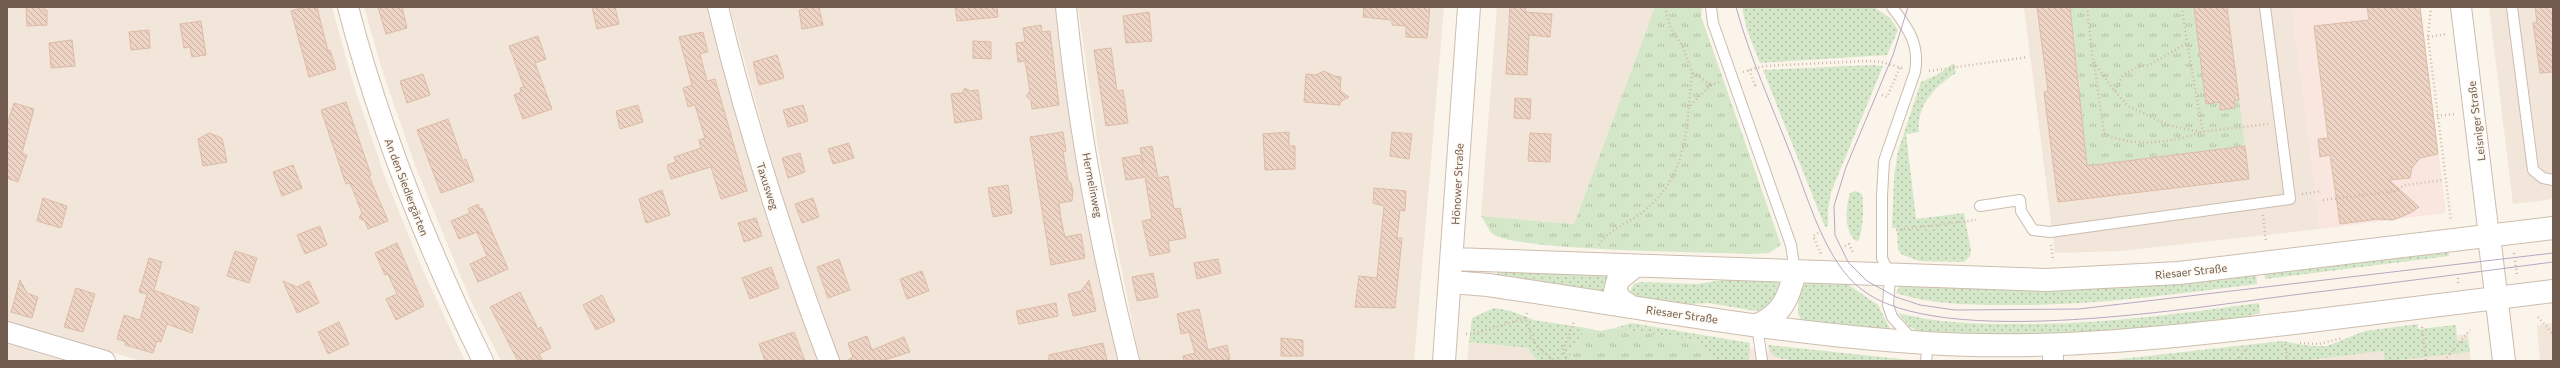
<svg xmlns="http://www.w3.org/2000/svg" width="2560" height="368" font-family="Commissioner,sans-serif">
  <defs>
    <pattern id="grass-dots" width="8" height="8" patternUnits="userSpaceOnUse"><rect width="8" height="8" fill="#d5e7c9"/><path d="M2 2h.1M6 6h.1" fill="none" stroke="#b1bea6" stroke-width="1.8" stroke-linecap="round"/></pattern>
    <pattern id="park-tufts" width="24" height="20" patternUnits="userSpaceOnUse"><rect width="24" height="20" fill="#d5e7c9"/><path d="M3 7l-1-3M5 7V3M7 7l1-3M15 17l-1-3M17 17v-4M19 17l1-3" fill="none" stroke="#b1bea6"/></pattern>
    <pattern id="building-back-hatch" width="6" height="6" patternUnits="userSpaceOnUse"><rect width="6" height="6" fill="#edd4c4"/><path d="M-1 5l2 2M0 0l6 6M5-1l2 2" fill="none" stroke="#c4afa2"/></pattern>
  </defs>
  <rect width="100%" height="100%" fill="#faf4ea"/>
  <path fill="#f1e6d9" d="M7,7H332L353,83L386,180L422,268L465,361H141L7,322Z
    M364,7H708L733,106L760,198L817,361H501L470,299L416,168L383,73Z
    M730,7H1056L1064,65L1098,267L1118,361H840L780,192Z
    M1078,7H1444L1414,361H1140L1100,161Z
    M1497,7H1655L1574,224L1481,216Z
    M2024,7H2292L2320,229L2120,251L2055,253Z
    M2489,7H2553V199L2513,204Z
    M2553,323V361H2540L2537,325Z
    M2468,334L2471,361H2247Z
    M1469,342L1528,348L1537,361H1467Z
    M7,344L65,361H7Z"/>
  <path fill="#f9e7df" d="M2292,7H2420L2446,213L2320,229Z
    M1737,347L1865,361H1736Z"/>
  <path fill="url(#grass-dots)" d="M1742,7H1874L1890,18L1898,30L1887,55L1760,63L1747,30Z
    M1954,63L1956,73C1935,86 1916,106 1919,132L1906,134L1916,219L1964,213L1971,251L1970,256L1964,262L1919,261L1901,254L1898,249L1897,228H1892L1894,178L1898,151L1921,82L1937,75Z
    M1873,65L1883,66L1831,192L1828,211V226L1825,227L1763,70Z
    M1856,191L1862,194C1864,208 1863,227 1859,240L1856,241C1843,230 1846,207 1850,193Z
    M2448,248L2449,256L2265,279L2264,271Z
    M1498,269L1612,274C1606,279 1604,282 1604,291L1608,295L1497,278Z
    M2256,273L2257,284C2174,294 2093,306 2009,305C1970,305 1934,305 1896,293L1900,286L1906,284Z
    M1730,279L1770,280L1779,283L1783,288L1768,308L1756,311L1708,303L1672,305L1644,301L1631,294V289L1634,284L1641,282L1698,284Z
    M1807,282L1846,283L1878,305L1890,329L1896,333L1802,322L1798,313L1799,290Z
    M2259,303L2260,313L2217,325L2072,336L1922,334L1909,326L1898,313C1937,323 1975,324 2015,324C2097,325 2178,314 2259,303Z
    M1494,308L1511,311L1534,320L1586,328L1574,347L1568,350L1575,361H1537L1528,348L1469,342L1472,318Z
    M1631,323L1750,343L1749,361H1714L1698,341L1615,328Z
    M2418,324V329L2456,325L2457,341L2468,340L2470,352L2390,361H2385L2383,351L2300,361H2103L2282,341L2311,346H2327L2365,331Z
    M1768,345L1919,361C1897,364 1795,364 1776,357C1771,355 1769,350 1768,345Z"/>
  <path fill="url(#park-tufts)" d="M1655,7H1702L1701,16L1781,245L1769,253L1751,254C1712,252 1513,251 1493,234C1488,230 1485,221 1481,216L1574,224Z
    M2070,7H2194L2206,104L2220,102L2221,110L2235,108L2234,101L2239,100L2245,146L2080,167L2077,87H2080Z
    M1586,328L1600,331L1615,328L1698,341L1714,361H1575L1568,350L1574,347Z"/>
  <path fill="url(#building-back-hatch)" stroke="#ddbca6" d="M26,7H44V10H47V25L27,26Z
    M304,7H317L328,51L330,50L336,69L309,77L291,11Z
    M378,7H402L407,28L386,34Z
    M592,7H615L619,24L597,29Z
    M805,7H819L823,25L802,29L799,10L805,9Z
    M955,7H997L998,17L957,21Z
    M1364,7H1430L1427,38L1406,37V26L1392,25V20L1363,17Z
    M1510,7H1526L1525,12L1552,14L1550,37L1529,35L1527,75L1506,74Z
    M2037,7H2070L2087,166L2245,146L2249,179L2058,202L2044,92L2048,91Z
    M2194,7H2227L2239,100L2234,101L2235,108L2220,110V102L2206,104Z
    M2367,7H2420L2438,154L2420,158L2412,168L2410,178L2389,180L2419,207L2410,213L2393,220L2378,219L2340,224L2330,155L2320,157L2318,139L2328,138L2314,26L2369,20Z
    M2535,7H2553V72L2540,73L2533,23L2537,22Z
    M1149,12L1152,41L1126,43L1123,16Z
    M201,21L206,55L192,57L190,47L184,48L180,24Z
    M1041,25L1042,32L1050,31L1059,105L1032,109L1031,100L1026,96L1030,91L1025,61L1018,62L1016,43L1025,42L1023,28Z
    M149,30L150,48L131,50L129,32Z
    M703,32L708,52L700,54L707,81L715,79L747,191L721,199L711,167L671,179L667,165L676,162L674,157L701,148L699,140L705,138L695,105L688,107L683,88L692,85L679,37Z
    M538,36L546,59L535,63L552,109L523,119L514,95L521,92L520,88L524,87L509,46Z
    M72,40L75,66L51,68L49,43Z
    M973,41L991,42V59L973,58Z
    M1111,48L1117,91L1123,90L1128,123L1106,126L1094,50Z
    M777,55L784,78L759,85L753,62Z
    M1324,71L1334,76L1341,77L1340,91L1349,97L1340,102V105L1304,102L1306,74L1316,75Z
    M423,74L430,95L407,103L400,81Z
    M965,88L970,91L978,90L982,119L955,123L951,94L962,93Z
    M1515,98L1531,99L1530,119L1514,118Z
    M346,102L371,175L369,176L388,221L368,229L365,221L359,218L362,213L350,183L346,184L321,110Z
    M14,103L34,109L22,153L27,155L18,182L7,178V125Z
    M638,105L643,122L620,129L616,111Z
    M803,105L808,121L788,127L783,110Z
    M448,119L463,161L466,159L474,181L441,193L417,130Z
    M1063,132L1066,151L1063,152L1068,181L1071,183L1073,192L1072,201L1059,203L1061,219L1065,237L1081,234L1085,258L1051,265L1030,137Z
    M1289,132V146H1295V169L1265,170L1263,134Z
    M1392,132L1412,134L1409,159L1390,156Z
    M209,133L222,138L227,162L203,166L198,139Z
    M1530,133L1551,134L1550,162L1528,161Z
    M849,143L854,158L833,164L828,149Z
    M1152,146L1158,178L1168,176L1174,209L1180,208L1186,238L1168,241L1170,252L1150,256L1142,221L1152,219L1145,177L1126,180L1122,158L1140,155L1143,163L1140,148Z
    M800,153L805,172L788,178L782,158Z
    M293,165L302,188L282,196L273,172Z
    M1008,185L1012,213L993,217L988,188Z
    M1374,188L1406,191L1405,211L1400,210L1397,238H1402L1395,308L1355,307L1359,276L1377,278L1384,206L1373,203Z
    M662,190L670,215L646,223L639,199Z
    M43,198L67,206L61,228L37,221Z
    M813,198L819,217L802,223L795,204Z
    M478,204L480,209L482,208L508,269L478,282L470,264L487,256L477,232L459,239L451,221L470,213L468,209Z
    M756,218L762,236L744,242L738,223Z
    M320,226L327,245L305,254L297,235Z
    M397,243L424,306L396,320L386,299L397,294L388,274L385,275L375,253Z
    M235,251L257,258L249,283L227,276Z
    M149,258L162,262L154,290L199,308L192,333L167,324L161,342L157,341L153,353L125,345L126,342L117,339L124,315L140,320L147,294L139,292Z
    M839,259L850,290L828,298L817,267Z
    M1218,259L1221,273L1197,279L1194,263Z
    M771,267L779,288L750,299L742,278Z
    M922,271L929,291L907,299L900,279Z
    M1153,273L1158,297L1137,301L1132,277Z
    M20,280L27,293L38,297L32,318L11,312Z
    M1089,280L1096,311L1073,316L1068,294L1081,291Z
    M283,281L297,287L309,281L319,303L297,313Z
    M76,288L95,294L83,332L64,327Z
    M520,292L538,329L541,327L551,348L539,354L543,361H518L490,307Z
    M602,295L615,321L596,330L583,305Z
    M1056,303L1058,316L1019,324L1016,311Z
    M1199,309L1208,350L1227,345L1230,359L1221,361H1184L1183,356L1195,353L1189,332L1181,334L1177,314Z
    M339,322L349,344L328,354L318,332Z
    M794,332L805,361H765L759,344Z
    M867,336L872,350L904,337L910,352L881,361H846L853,357L848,343Z
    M1281,338L1303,340V356H1281Z
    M1103,343L1107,361H1049V355Z"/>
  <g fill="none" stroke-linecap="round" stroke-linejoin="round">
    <defs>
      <path id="lane" d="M1711,7L1713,23L1791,245L1795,272
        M1892,7C1908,28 1920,44 1915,72L1884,161L1882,196V258L1890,276L1888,305L1892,317L1912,339
        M2512,7L2533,170L2543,178L2553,180
        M1980,206L2020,200L2021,211L2033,230L2050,232L2290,199L2265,7
        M1757,325L1762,361
        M1926,361L1928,343"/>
      <path id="street" d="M348,7C380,130 427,247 483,361
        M718,7C747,128 785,245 829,361
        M1066,7C1078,126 1100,245 1129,361
        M2461,7L2489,236
        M7,332L105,361
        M2053,344V361"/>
      <path id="secondary" d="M2489,236L2504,361
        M1453,259L2046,280L2179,273L2553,228
        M1451,282L1488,285C1634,306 1779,334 1926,343C2052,351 2177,337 2302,322C2386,312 2469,301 2553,291
        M1630,306L1621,300L1615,291L1618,280L1634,267
        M1757,325C1782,315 1789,297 1795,272
        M1444,361L1469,7"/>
    </defs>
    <use href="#lane" stroke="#cbbcb0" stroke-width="12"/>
    <use href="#street" stroke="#cbbcb0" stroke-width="22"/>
    <use href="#secondary" stroke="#cebdae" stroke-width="24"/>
    <path stroke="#d2b8a7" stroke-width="2.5" stroke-dasharray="1 3" stroke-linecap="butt" d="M1665,7L1670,27L1683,47L1692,72L1711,85
      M2087,7L2093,60L2112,88L2128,106L2168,125L2200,132L2268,124
      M2182,7L2187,43
      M2431,7L2428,37L2451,221
      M2428,37L2446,34
      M2094,62L2104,133C2133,148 2169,143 2199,133
      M1749,70L1755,85L1758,84
      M1929,71L2028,57
      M1743,72L1764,66L1865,61L1881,62L1902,68
      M2115,91L2123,75L2137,67L2149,65L2187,43L2203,132
      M1882,95L1887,97L1900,67
      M1689,106L1692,72
      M2437,116L2455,114
      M2302,194L2322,191
      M2323,200L2395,191L2405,185L2444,180
      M2263,215L2266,242
      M1896,230L1976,220
      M1818,233L1813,236L1821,254
      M1599,245C1609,230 1626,224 1640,214C1678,185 1685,151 1689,107L1711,85L1720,82
      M2051,245L2053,260
      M1845,246L1849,244L1853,253
      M2514,253L2517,275
      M2458,278V284
      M1527,313L1525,318L1536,346L1555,361
      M2538,317L2553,334
      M2422,327L2426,361
      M1466,334H1473L1525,318
      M2300,343L2319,344L2342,338
      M2285,344L2288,361
      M1567,361L1563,350L1574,322
      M2170,361L2174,356
      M2237,361L2247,348
      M2444,361L2470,330"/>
    <use href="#lane" stroke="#fff" stroke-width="10"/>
    <use href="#street" stroke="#fff" stroke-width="20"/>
    <use href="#secondary" stroke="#fff" stroke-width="22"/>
    <path stroke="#b7a8c3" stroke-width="1" d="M1736,7C1750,58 1772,106 1791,155C1808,197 1824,260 1861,289C1939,352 2201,306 2301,294C2385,284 2469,273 2553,262
      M1908,7L1893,55L1846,167L1834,206L1835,235L1848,262L1867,281L1896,297L1920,305L1955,310L2079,309L2553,253"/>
  </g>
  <g text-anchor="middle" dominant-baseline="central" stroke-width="3" stroke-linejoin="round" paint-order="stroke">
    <g font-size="11" fill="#725c50" stroke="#fdf8f0">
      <text transform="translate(2476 121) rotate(-97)">Leisniger Straße</text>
      <text transform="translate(1457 184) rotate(-87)">Hönower Straße</text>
      <text transform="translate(1093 185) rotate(79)">Hermelinweg</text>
      <text transform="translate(768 186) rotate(72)">Taxusweg</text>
      <text transform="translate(407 187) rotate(69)">An den Siedlergärten</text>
      <text transform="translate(2191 271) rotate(-6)">Riesaer Straße</text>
      <text transform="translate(1682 314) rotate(8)">Riesaer Straße</text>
    </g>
  </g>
  <rect width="2560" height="368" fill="none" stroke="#725c50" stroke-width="16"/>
</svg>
